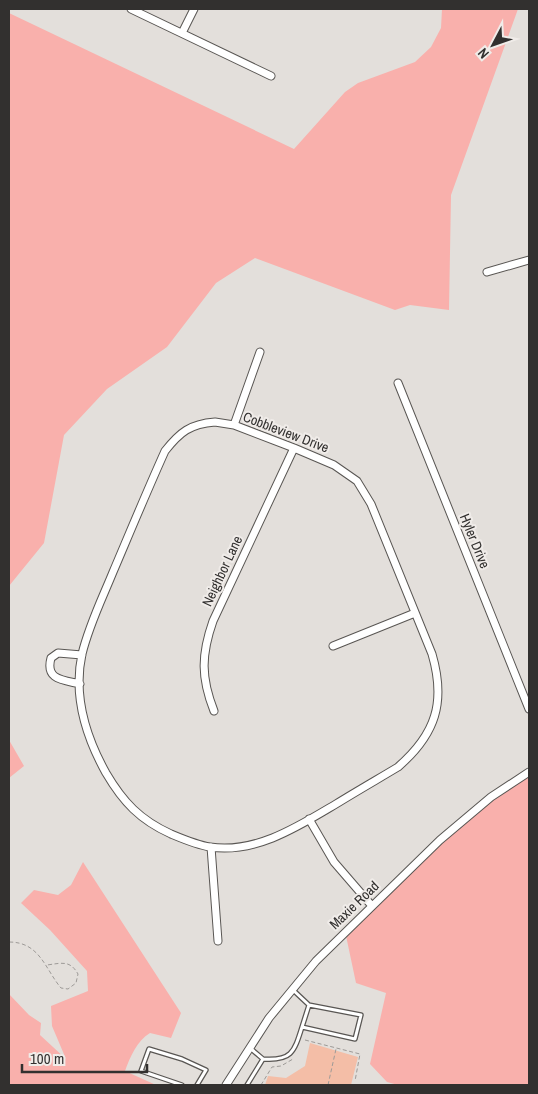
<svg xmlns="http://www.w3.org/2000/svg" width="538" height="1094" font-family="'Archivo Narrow',sans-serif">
  <rect width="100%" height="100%" fill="#e3dfdb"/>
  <path fill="#f9b0ac" d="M442,9H518L451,195L449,310L410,305L395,310L255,258L216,283L167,347L107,389L64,435L44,543L9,586V13L294,149L345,92L358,83L415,62L431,47L441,28Z
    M9,740L24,766L9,778Z
    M529,772V1085H398L387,1082L370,1064L386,993L356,983L345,931L440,840Z
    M83,862L181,1013L171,1038L150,1033C137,1041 130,1057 125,1071L156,1085H9V994L29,1015L41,1023L40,1035L66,1059L52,1026L51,1006L88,991L87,971L50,930L21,903L34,890L58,895L71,885Z"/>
  <path fill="#f4bea7" d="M310,1043L358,1057L351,1085H265L268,1076L286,1078L305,1066Z"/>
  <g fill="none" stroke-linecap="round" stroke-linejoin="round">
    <defs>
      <path id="service" d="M302,1027L309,1005
        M250,1048L263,1059
        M182,1085L141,1071L149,1049L182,1059L206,1070L197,1085
        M247,1085L263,1059C291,1061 294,1053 302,1027L355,1039L361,1015L309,1005L293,990"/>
      <path id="minor" d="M131,9L271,76
        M182,33L194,9
        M487,272L529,260
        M398,383L529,709
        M215,422L234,425L294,448L334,465L357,481L371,504L432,654C446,702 436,734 398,767C378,779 357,791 336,804C299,826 256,854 210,847C197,845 183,839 171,834C140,820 123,802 106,773C86,737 73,695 82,654C89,625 102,599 113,572C130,532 147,491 165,451C180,432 190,424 215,422Z
        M234,425L260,352
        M333,646L415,613
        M80,684C63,680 45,680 51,658L58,653L82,655
        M214,711C201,678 201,655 213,621L294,448
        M309,819L334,862L372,906
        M211,847L218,941
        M226,1085L269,1018L316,961L440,840L491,797L529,772"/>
    </defs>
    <use href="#service" stroke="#595653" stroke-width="5.5"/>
    <use href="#minor" stroke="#595653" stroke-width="9"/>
    <path stroke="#9d9a97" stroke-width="1" stroke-dasharray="4 2.5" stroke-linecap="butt" d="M9,942C40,942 45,969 61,988L68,989L76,983L78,974C70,960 62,963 47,965
      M305,1040L360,1054L355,1081
      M261,1085L272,1067L281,1066L293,1059
      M328,1085L336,1049"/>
    <use href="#service" stroke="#fff" stroke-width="3"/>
    <use href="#minor" stroke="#fff" stroke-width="7"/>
  </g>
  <g text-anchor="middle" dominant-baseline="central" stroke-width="4" stroke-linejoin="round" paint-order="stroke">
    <g font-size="14" fill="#32302f" stroke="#f0ece9">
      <text transform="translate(286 432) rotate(21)">Cobbleview Drive</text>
      <text transform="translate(475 541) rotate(68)">Hyler Drive</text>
      <text transform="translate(222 571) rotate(-65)">Neighbor Lane</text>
      <text transform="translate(354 905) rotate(-44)">Maxie Road</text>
    </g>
  </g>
  <rect width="538" height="1094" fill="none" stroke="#32302f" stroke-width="20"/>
  <g transform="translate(493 45) rotate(229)" stroke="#f0ece9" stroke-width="4" paint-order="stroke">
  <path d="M0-4L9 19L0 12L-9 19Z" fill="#32302f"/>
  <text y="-8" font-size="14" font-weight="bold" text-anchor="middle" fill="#32302f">N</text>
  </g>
  <path d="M22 1064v8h125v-8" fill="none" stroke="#32302f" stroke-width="2.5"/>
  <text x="30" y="1064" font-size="15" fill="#32302f" stroke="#f0ece9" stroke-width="4" paint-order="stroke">100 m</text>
</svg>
